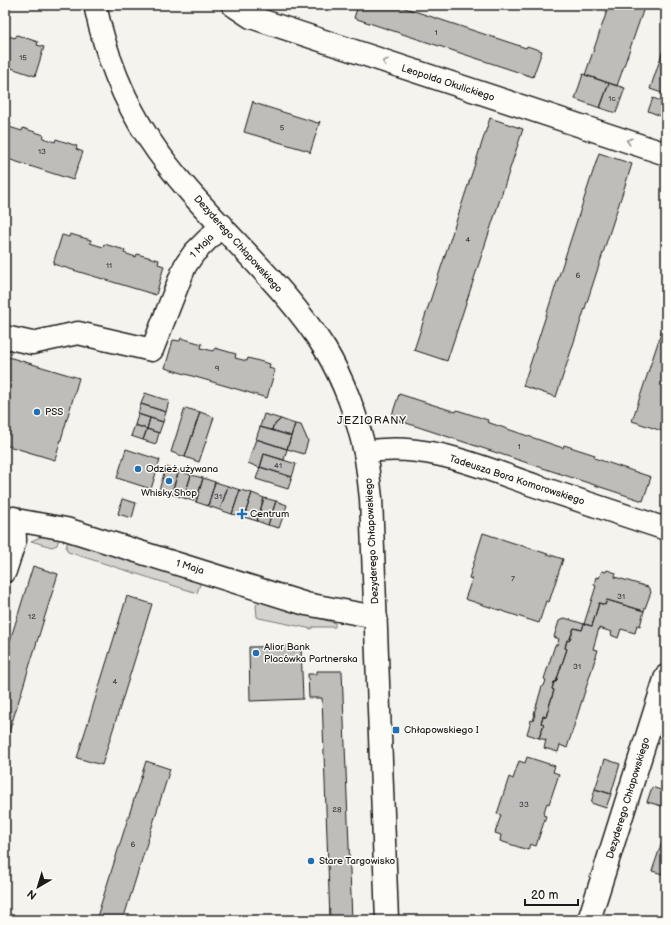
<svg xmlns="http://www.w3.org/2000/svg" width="671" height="925" font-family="'Balsamiq Sans',sans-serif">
  <rect width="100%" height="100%" fill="#f4f3ee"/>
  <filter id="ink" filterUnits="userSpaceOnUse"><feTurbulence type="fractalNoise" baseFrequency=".025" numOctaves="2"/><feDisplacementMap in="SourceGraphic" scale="8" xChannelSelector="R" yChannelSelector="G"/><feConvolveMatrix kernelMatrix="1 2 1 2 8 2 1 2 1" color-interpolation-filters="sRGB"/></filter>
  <g filter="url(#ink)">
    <path fill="#d4d3cf" stroke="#787876" d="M43,536L59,538L57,545L52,547L31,541Z
      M68,540L201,581L197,593L68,552L66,548Z
      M261,601L335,623V627H312V629L259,618L257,617L256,605Z"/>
    <path fill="#bebdba" stroke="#1c1c1c" d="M358,5H396L526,48L527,46L542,51L533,77L354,18Z
      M609,5H645L617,86L585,75Z
      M5,35L15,38L17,35L38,42L37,45L44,47L35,76L5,66Z
      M666,42V92L665,94L650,89Z
      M583,74L609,83L600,108L575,99Z
      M609,83L625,88L616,113L600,108Z
      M653,98L666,103L661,116L648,111Z
      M253,101L254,103L305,119L318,123L320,121L310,153L309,151L244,132Z
      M490,118L523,129L447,361L414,350Z
      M5,122L11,124L9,127L22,131L23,128L44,135L43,138L55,142L56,139L77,146L76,149L83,152L73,180L5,158Z
      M599,153L632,164L556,397L523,386Z
      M70,234L91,240L90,243L103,247L104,244L125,250L124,253L136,257L137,254L159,260L158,264L164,266L156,295L53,264L62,235L69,237Z
      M666,318V429L665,432L632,421Z
      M181,338L202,344L201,348L213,351L215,348L236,354L235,358L247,361L248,358L270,364L269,368L275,370L267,398L165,368L173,340L180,341Z
      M5,356L79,378L55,460L5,445Z
      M145,393L169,401L166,412L141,404Z
      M399,394L456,412L457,410L488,420L487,422L563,448L564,445L595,455L594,458L651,477L643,501L391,418Z
      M141,404L166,412L163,422L138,414Z
      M185,408L200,412L185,457L171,452Z
      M200,412L214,417L199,462L185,457Z
      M138,414L150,418L147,429L135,425Z
      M264,414L281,419L273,426L272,430L260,427Z
      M150,418L163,422L159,433L147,429Z
      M281,419L295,424L291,436L272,430L273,426Z
      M295,424L301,425L308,441L304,454L287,449Z
      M135,425L147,429L143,440L131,436Z
      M260,427L291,436L287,449L256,439Z
      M147,429L159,433L156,444L143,440Z
      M256,439L287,449L284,460L264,454L260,468L248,463Z
      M126,449L160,460L151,489L117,478Z
      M264,454L296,464L292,477L260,467Z
      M166,467L179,471L171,494L159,490Z
      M260,467L292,477L288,489L256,479Z
      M179,471L191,475L184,498L171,494Z
      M191,475L203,478L196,502L184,498Z
      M203,478L215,482L208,506L196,502Z
      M215,482L228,486L220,510L208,506Z
      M228,486L240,490L232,514L220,510Z
      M240,490L252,493L244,517L232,514Z
      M252,493L264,498L257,521L244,517Z
      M264,498L276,501L268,525L257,521Z
      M122,499L136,503L132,518L118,514Z
      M276,501L287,505L279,528L268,525Z
      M483,533L563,559L549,602L546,601L539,623L465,599L472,579L469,578Z
      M33,566L58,574L5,745V657Z
      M607,570L616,573L615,577L648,587L651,592L644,611L607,600L605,605L599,603L592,626L584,624L596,586L594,585L596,577L599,578L602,571L606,572Z
      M127,596L152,604L102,765L77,758Z
      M607,600L644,611L640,626L637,625L635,633L621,629L618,638L611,635L612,632L599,628L593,649L598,650L567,748L560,745L558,752L544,748L546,740L539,738L544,724L541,723L543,716L546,717L554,690L552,689L554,682H556L567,649L565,648L567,640L569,641L574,628L582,630L584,624L592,626L599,603L605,605Z
      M565,618L584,624L582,630L574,628L569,641L567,640L565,648L567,649L556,682H554L552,689L554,690L546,717L543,716L541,723L544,724L539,738L527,734L531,720L533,721L535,714H534L542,686H544L546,680L544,679L555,645H557L559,639L554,637L559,621Z
      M301,646L303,699L250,701L249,647Z
      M317,671H342L352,920H330L322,698H309L308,674H317Z
      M527,757L555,766L553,772L559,774L549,804L547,803L543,815L546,816L536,846L530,844L528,850L500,841L501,835L495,833L501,815L497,814L509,777L513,779L519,761L525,763Z
      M605,759L620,764L611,794L595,789Z
      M146,761L170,769L123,920H96Z
      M652,787L666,792L662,806L647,802Z
      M595,789L611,794L606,808L591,803Z
      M662,842L666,843V875L652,871Z"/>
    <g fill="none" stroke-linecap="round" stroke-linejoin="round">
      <defs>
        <path id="minor" d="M95,5C105,52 122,98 149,139C199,215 276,271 325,349C343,379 358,418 365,453C368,468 369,483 371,498L387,920
          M233,5L251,17L666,154
          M5,337L32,343L78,333L152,350L185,266L194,253L222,225
          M365,452C424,441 481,467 536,486C579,500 623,515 666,529
          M5,518L66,529L306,604L376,617
          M5,571L15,540L14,518
          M589,920L666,676"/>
      </defs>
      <use href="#minor" stroke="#1c1c1c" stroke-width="25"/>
      <use href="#minor" stroke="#fdfcf7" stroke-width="22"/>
    </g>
    <defs><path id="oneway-chevron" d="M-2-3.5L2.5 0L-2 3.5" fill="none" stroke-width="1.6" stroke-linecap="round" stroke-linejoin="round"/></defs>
    <g stroke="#989794">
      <use href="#oneway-chevron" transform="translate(385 62) rotate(-162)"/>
      <use href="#oneway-chevron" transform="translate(629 141) rotate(-162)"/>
    </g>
  </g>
  <g fill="#1f6fb2" stroke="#fdfcf7" stroke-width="1.5">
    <circle cx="37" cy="412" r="4"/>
    <circle cx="138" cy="469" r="4"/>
    <circle cx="169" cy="481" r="4"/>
    <path d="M240 508h4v4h4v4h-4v4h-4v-4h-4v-4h4z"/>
    <circle cx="256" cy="653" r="4"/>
    <rect x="392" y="726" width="8" height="8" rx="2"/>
    <circle cx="311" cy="861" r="4"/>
  </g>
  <g text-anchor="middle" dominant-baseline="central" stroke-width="3" stroke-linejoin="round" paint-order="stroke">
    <g font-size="8" fill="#444">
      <text x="436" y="32">1</text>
      <text x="23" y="57">15</text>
      <text x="612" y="98">1c</text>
      <text x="282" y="127">5</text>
      <text x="42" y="151">13</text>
      <text x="468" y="239">4</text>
      <text x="109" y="265">11</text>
      <text x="578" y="275">6</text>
      <text x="217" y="368">9</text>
      <text x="519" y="446">1</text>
      <text x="278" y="465">41</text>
      <text x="218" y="496">31</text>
      <text x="513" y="578">7</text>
      <text x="621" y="596">31</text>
      <text x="32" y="616">12</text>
      <text x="577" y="666">31</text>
      <text x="115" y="681">4</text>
      <text x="524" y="804">33</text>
      <text x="337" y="809">28</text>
      <text x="133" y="844">6</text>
    </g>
    <g font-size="10" fill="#1c1c1c" stroke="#fdfcf7">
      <text transform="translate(448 83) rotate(18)">Leopolda Okulickiego</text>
      <text transform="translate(238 244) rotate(48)">Dezyderego Chłapowskiego</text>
      <text transform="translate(202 246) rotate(-46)">1 Maja</text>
      <text transform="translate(517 480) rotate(18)">Tadeusza Bora Komorowskiego</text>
      <text transform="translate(372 541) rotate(-93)">Dezyderego Chłapowskiego</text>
      <text transform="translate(190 567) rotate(17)">1 Maja</text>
      <text transform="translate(628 798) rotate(-73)">Dezyderego Chłapowskiego</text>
    </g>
    <g font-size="10" fill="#1c1c1c" stroke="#fdfcf7" text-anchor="start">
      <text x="45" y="412">PSS</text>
      <text x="146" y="469">Odzież używana</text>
      <text x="169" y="493" text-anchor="middle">Whisky Shop</text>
      <text x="250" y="514">Centrum</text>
      <text x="264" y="647">Alior Bank<tspan x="264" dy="12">Placówka Partnerska</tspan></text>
      <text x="404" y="730">Chłapowskiego I</text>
      <text x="319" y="861">Stare Targowisko</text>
    </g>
    <g font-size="11" letter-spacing="1" fill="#1c1c1c" stroke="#fdfcf7">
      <text x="372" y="420">JEZIORANY</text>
    </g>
  </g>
  <rect width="671" height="925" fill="none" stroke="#fdfcf7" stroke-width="20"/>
  <rect x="10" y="10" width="651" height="905" fill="none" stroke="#1c1c1c" stroke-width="1.5" filter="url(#ink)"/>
  <g transform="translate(38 887) rotate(218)" stroke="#fdfcf7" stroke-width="3" paint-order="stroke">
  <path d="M0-3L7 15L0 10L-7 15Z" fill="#1c1c1c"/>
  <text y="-6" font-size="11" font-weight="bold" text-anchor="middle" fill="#1c1c1c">N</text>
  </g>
  <path d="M525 899v6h53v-6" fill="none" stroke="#1c1c1c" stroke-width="2"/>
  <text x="531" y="899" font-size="12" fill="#1c1c1c" stroke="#fdfcf7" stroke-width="3" paint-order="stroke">20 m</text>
</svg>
